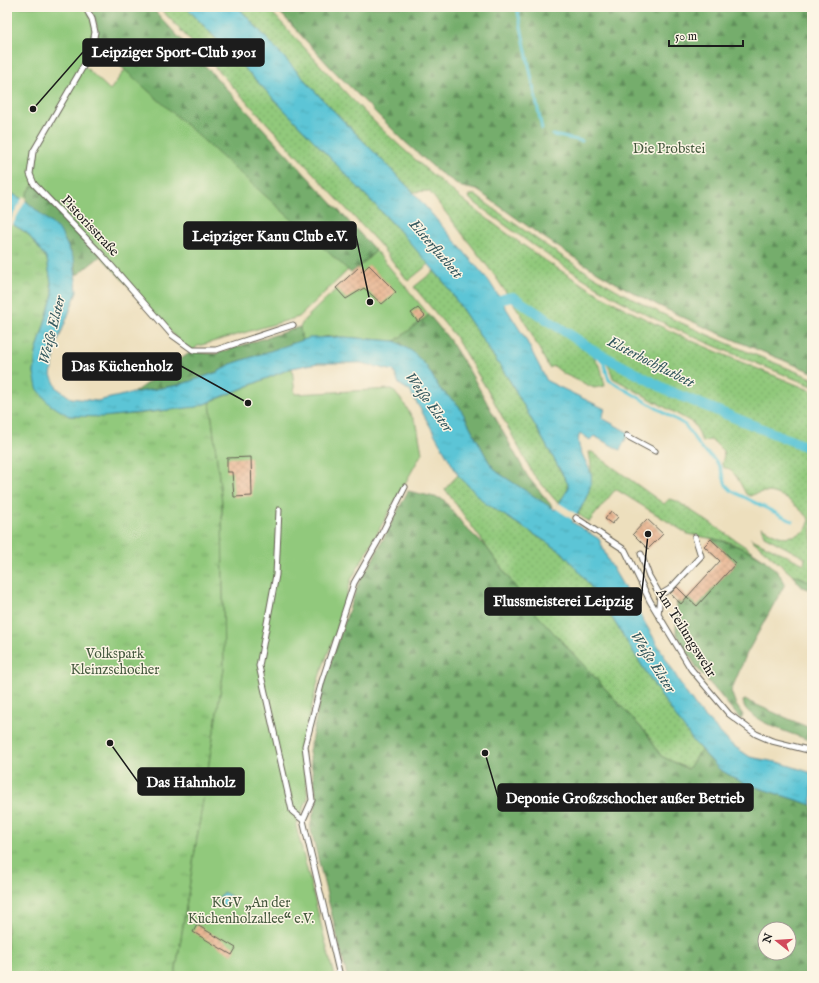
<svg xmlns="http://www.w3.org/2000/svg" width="819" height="983" font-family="'IM FELL English',serif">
  <defs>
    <pattern id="grass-dots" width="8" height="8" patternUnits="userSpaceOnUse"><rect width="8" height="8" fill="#91c97c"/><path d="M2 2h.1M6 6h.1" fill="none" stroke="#7cac6b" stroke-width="1.8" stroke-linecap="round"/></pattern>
    <pattern id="forest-firs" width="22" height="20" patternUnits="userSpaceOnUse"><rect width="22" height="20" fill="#74ad6c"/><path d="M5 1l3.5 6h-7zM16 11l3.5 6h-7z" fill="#5e8c58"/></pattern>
    <pattern id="park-tufts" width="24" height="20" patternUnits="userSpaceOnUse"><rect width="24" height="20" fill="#91c97c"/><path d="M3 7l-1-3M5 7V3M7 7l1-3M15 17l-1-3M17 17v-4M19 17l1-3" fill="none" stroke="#7cac6b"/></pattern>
    <pattern id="water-ripples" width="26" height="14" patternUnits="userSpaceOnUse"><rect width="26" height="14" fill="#5bc5d6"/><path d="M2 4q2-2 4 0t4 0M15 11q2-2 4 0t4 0" fill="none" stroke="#4fa9b7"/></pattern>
    <pattern id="building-cross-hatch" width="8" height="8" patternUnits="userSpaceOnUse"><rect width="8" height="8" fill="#e9b794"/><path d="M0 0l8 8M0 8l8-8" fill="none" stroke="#c79d7f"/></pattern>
  </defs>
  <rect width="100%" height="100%" fill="#fcf5e5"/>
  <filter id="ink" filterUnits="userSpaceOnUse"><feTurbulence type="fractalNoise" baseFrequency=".025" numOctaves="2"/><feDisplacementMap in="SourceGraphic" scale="8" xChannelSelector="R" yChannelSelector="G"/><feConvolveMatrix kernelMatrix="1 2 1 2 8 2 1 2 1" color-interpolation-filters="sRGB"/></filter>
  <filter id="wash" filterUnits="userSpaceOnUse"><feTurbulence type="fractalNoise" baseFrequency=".012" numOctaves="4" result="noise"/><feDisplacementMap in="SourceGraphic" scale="16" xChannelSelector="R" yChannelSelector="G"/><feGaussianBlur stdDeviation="0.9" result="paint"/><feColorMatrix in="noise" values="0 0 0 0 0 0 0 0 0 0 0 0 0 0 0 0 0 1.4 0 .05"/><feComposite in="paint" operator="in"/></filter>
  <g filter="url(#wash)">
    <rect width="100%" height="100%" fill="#eddfbd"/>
    <path fill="url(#grass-dots)" stroke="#56724c" d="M159,7H186L399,230L429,264L408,281L379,244Z
      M238,7H267C311,54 353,104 401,147C463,203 530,254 602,296C669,334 741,362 812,391V582L791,574L750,538L804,564L805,558L764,536L761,527C767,530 773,534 779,536C791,539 813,533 808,517C791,501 774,484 750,496L746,494C740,484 736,470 723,467L722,464L724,455L723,451L714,442L710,440L702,442L698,431L693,423L613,378C609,365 605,357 593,350L592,354L601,369L605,386L594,388L564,374L554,366L549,368L522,316L495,276L429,191L413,192L323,100Z
      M469,195H475C527,233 580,271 637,301C694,331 753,354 812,378V386C752,361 690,338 632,307C575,276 523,239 471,200L468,197Z
      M434,271L444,282L510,381L568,484V492L560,502L556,501L533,474L491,396L454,335L414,287Z
      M589,452H592L664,504L669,499L677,501L765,560L729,542L688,534L617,490L614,491L589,522L578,514C589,496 594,474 589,452Z
      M458,475L485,503L562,552L581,574L602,602L661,696L701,750L688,769L661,756L647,734L529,606L445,489Z"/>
    <path fill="url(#forest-firs)" stroke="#486444" fill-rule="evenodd" d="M89,7H151L376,251L351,273L97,45C99,30 97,20 89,7Z
      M275,7H812V372C754,348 695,325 640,296C582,266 530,228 477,190L462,187L439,172L404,141L332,69Z
      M34,184L102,255L77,275C71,237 53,225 26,201L27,193Z
      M429,315L449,339L470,372L528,477L552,506L551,508L497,472L489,462L459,406L440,389L427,367L395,341Z
      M300,327L302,341L231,364L218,372L179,385L133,393L191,352L215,354Z
      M408,491L443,499L465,527L487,548L529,606L647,734L661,756L688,769L701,750L719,769L743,783L812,805V976H347L310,826L317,800L309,751L324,681L358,584L372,561ZM765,929H789V953H765Z
      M710,538C736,544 773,557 785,584L747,653L731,691L736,705L743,715L741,720L697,668L676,633L677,602L681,603L687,597L697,605L736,563Z
      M791,574L812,582V590L802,587Z
      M745,700L812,729V741C796,735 743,720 743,701Z"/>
    <path fill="url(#park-tufts)" stroke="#56724c" d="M7,221L27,233L47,259L53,294L36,353L34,373L69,416C100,417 130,415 161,411C178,409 194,408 210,402L222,502L224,669L175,976H7Z"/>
    <path fill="#91c97c" stroke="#56724c" d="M7,7H85C99,29 93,44 84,66L110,90L125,70L348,270L299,317L198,346L193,350L182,344L34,184L27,193L26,201L7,191Z
      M376,251L429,315L395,341L330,336L302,341L300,327L305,319Z
      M292,368L295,394L392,389L403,402L417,425L422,453L351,580L336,632L319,677L302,746L308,798L296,826L334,976H175L224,669L222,502L210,402Z"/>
    <path fill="url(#water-ripples)" stroke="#3c7079" d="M186,7H238L323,100L413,192L489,281L525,338L547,381L605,409L602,418L629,433L620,450L594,436L590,440L580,433C574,447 587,460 591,474C594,487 580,511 572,522L599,539L608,560L686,693L699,711L731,744L750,757L781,763L812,773V805L743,783L719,769L694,742L661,696L602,602L581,574L562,552L485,503L458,475L410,391L399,384L394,371L361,363H318L292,368L197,407L103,417L69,416L49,404L37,388L34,373L36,353L53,294L47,259L27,233L7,221V191L26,201L60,231L74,259L77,292L56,346L51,375L57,388L71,398L97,401L133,393L179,385L218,372L231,364L309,338L344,337L395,341L413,352L427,367L440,389L459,406L489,462L497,472L555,510L568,489V484L510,381L444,282L399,230Z
      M223,892L231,896L225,907L217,902Z"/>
    <path fill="#eddfbd" d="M23,197L27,198L12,226L8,224Z
      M559,503L578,515L574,521L555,508Z"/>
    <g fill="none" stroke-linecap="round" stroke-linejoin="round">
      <path stroke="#5bc5d6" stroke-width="3" d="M517,7L542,129
        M553,135L582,141
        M596,352L604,364L609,380L685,425L701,448L715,460L720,467L726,485L732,491L792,521"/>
      <path stroke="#5bc5d6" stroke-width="10" d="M489,304C497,302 506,297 513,297L596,352L671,392L812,449"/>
    </g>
    <g id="blocks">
      <path fill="url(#building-cross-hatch)" d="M369,265L396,292L382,304L364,288L346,299L336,288L358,268L362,272Z
        M418,308L425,316L418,322L411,313Z
        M251,457L252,496L234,497L232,472H227V458Z
        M611,511L618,517L612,524L605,519Z
        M647,519L663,534L648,549L633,534Z
        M711,539L736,563L697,606L687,597L720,561L704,546Z
        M677,587L687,597L681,604L670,594Z
        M197,925L236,948L232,955L193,932Z"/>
    </g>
  </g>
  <g filter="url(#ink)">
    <use href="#blocks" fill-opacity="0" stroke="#656054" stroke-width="1"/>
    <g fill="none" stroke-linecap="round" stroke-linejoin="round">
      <defs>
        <path id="service" d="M85,7L92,19L95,32L91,53L33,152L30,174L34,184L102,255L172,335L193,350H216L293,325
          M627,436L655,451
          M279,510L276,575L259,666L292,811L303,820
          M576,518L625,550L650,601L691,669L729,714L756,734L772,741L812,751
          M641,554L649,576L660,595L658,615
          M660,595L670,589L701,556L695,537
          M340,976L303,820L312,800L305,746L322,681L354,583L378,541L405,487"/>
      </defs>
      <use href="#service" stroke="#656054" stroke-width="7"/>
      <use href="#service" stroke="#fff" stroke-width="5"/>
    </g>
  </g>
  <g text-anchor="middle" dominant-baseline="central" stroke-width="3" stroke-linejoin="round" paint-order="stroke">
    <g font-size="14" fill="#45593e" stroke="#fcf5e5">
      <text x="669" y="149">Die Probstei</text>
      <text x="115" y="654">Volkspark<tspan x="115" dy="16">Kleinzschocher</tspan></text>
      <text x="251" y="903">KGV „An der<tspan x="251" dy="16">Küchenholzallee“ e.V.</tspan></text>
    </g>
    <g font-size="14" fill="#1c1c1c" stroke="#fcf5e5">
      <text transform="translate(90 226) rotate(47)">Pistorisstraße</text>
      <text transform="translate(686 633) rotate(58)">Am Teilungswehr</text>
    </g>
    <g font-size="15" font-style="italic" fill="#32575d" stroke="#fcf5e5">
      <text transform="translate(436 249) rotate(49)">Elsterflutbett</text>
      <text transform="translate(52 330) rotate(-76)">Weiße Elster</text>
      <text transform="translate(651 362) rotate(27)">Elsterhochflutbett</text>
      <text transform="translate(429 402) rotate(54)">Weiße Elster</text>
      <text transform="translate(653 662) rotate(57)">Weiße Elster</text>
    </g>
  </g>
  <path fill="none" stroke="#1c1c1c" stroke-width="1.5" d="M33 109L83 52M370 302L356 236M248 403L181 366M648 534L641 601M110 743L138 782M485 753L498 797"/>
  <g fill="#1c1c1c" stroke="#fcf5e5" stroke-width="1.5">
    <circle cx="33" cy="109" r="4"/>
    <circle cx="370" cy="302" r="4"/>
    <circle cx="248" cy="403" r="4"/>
    <circle cx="648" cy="534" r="4"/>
    <circle cx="110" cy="743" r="4"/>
    <circle cx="485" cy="753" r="4"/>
  </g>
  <g fill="#1c1c1c" stroke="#1c1c1c" stroke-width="1.5">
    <rect x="83" y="39" width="181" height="27" rx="4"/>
    <rect x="184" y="222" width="172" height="27" rx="4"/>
    <rect x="63" y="353" width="118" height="27" rx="4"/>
    <rect x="485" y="588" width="156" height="27" rx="4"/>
    <rect x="138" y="768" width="106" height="27" rx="4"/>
    <rect x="498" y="784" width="255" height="27" rx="4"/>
  </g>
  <g font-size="15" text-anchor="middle" font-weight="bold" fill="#fff">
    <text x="174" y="57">Leipziger Sport-Club 1901</text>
    <text x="270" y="241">Leipziger Kanu Club e.V.</text>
    <text x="122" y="371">Das Küchenholz</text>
    <text x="563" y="606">Flussmeisterei Leipzig</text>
    <text x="191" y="787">Das Hahnholz</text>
    <text x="625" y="803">Deponie Großzschocher außer Betrieb</text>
  </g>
  <rect width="819" height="983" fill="none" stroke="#fcf5e5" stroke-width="24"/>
  <g transform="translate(777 941) rotate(287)"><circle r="19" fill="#fcf5e5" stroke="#a29e95"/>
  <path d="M0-3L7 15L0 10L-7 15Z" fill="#d1495b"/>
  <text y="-6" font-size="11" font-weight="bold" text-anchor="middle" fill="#1c1c1c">N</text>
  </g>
  <path d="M669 40v6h74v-6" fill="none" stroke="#1c1c1c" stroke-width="2"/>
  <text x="675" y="40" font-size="12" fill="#1c1c1c" stroke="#fcf5e5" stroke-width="3" paint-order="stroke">50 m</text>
</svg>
